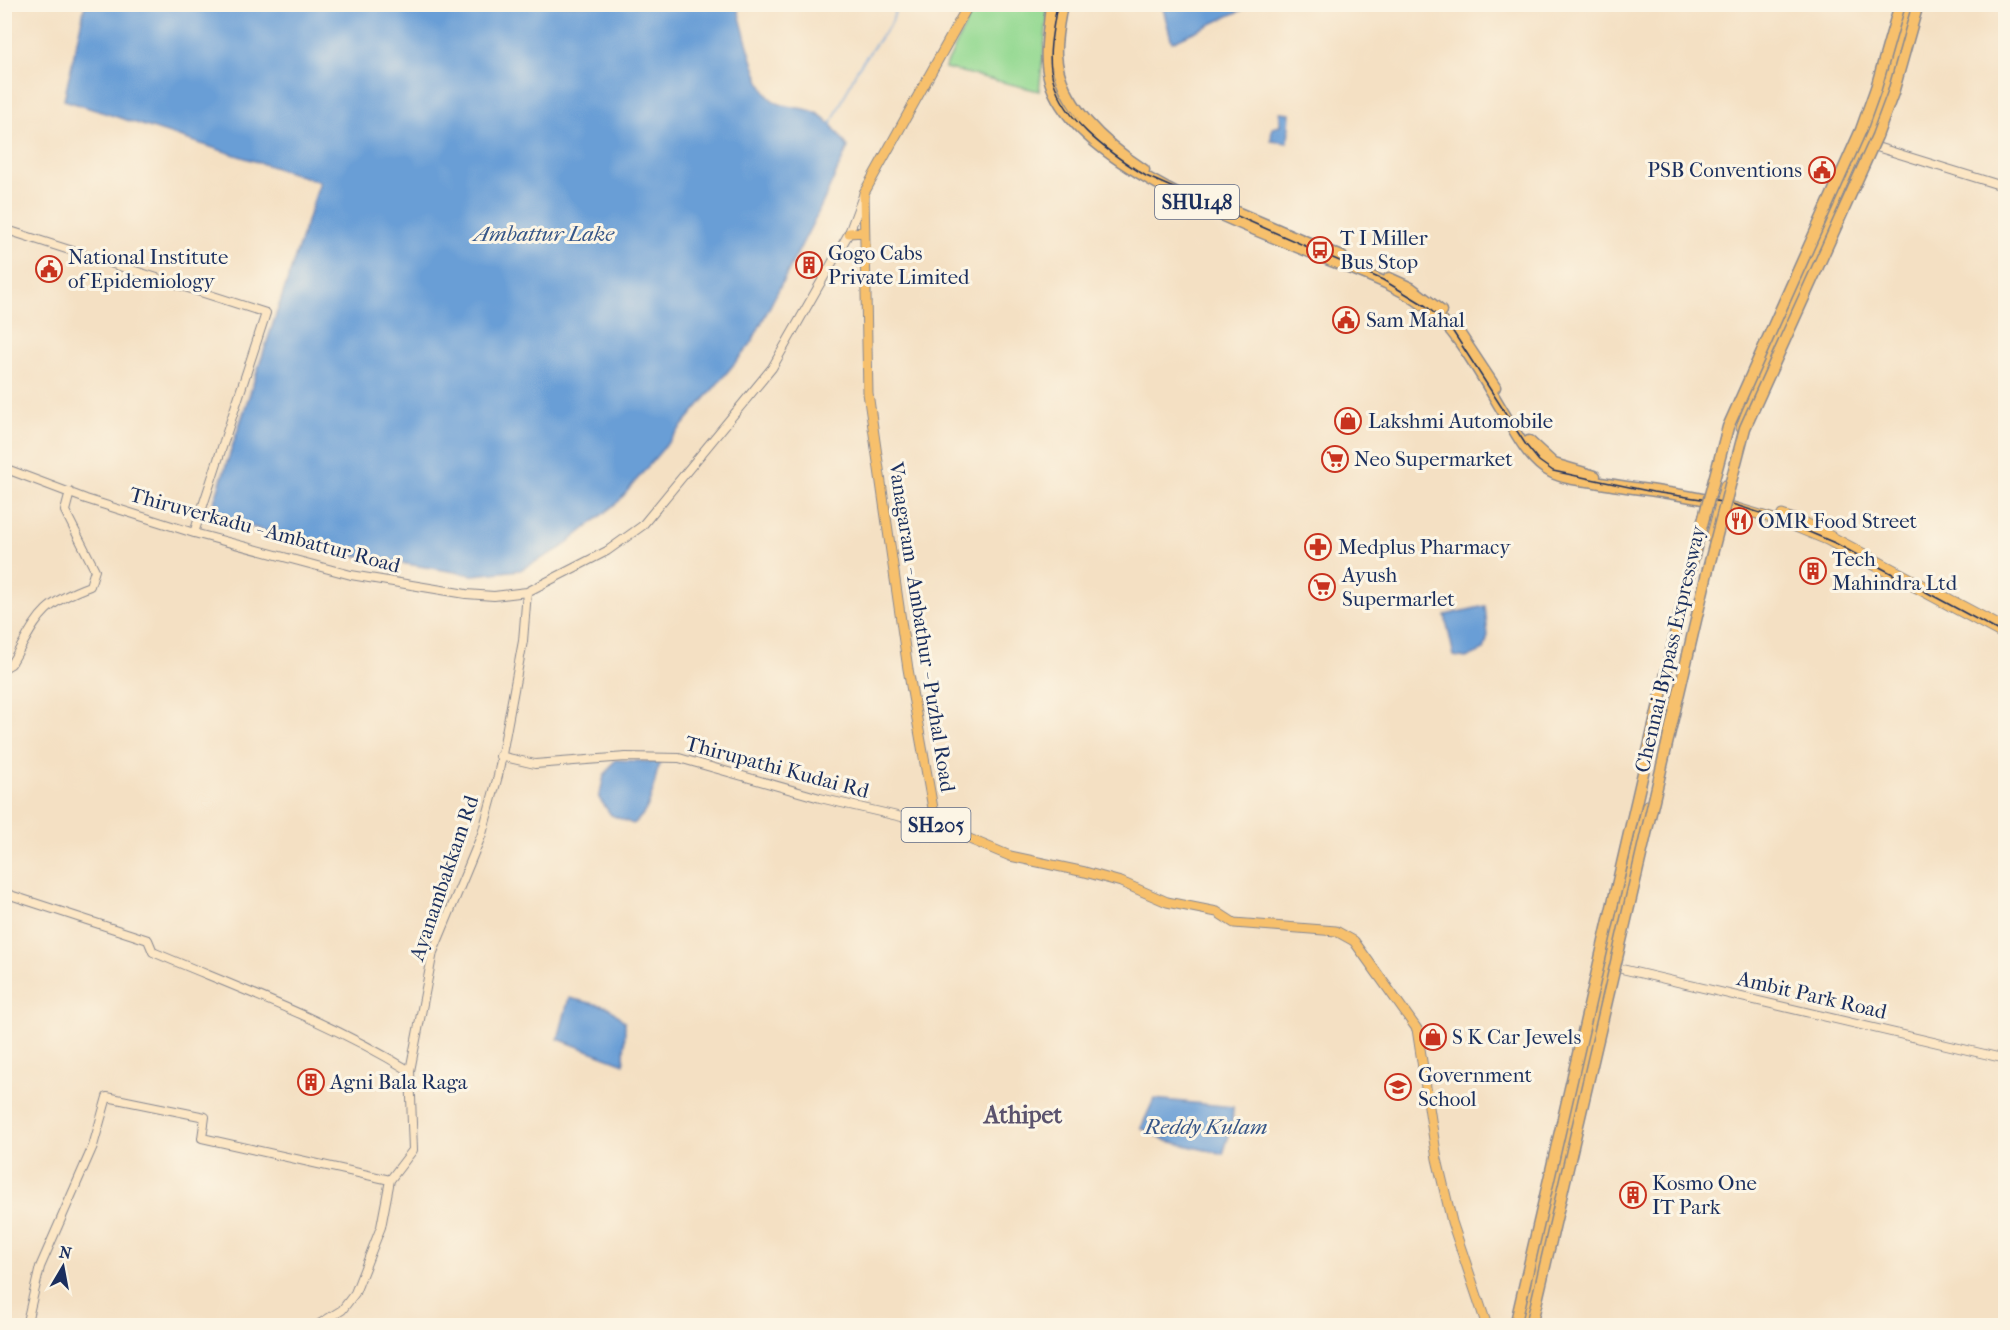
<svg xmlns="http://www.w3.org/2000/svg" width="2010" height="1330" font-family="'IM FELL French Canon',serif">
  <rect width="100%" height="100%" fill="#fcf5e5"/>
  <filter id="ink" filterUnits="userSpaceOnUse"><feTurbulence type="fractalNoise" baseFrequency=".0167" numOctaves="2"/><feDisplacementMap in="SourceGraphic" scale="12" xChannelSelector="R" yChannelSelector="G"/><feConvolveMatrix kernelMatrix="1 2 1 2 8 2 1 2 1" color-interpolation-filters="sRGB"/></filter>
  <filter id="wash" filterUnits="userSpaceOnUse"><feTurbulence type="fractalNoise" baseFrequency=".008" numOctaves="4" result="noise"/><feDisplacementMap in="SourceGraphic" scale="24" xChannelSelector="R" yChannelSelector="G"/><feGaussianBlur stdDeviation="1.35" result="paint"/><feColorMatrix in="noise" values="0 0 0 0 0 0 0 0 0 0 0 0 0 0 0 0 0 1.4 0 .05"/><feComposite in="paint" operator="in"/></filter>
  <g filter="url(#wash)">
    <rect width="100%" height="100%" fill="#f4e0c3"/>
    <path fill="#94d992" stroke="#588478" stroke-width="1.5" d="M975,5H1049L1039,91L945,68Z"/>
    <path fill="#699ed6" stroke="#42669a" stroke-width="1.5" d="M85,5H737C742,25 756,83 769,97C781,109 798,106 812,111C828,117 838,134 848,147L817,215L750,345L619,501L561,548L520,570L473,575L329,551L210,514L320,182L64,100Z
      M1162,5V4L1244,5L1242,10L1172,42Z
      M1280,112L1290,113L1288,143L1271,141L1272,128L1280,126Z
      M1485,606L1488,636L1484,650L1466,658L1454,656L1445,615Z
      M615,760L660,762C652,785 654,809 633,824L611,815L599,798L604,776Z
      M569,998L608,1007L625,1022L624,1064L558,1039Z
      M1154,1099L1233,1107L1232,1126L1223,1154L1167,1141L1141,1128Z"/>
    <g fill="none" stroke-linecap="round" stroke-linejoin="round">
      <path stroke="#699ed6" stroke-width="1.5" d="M830,126L858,68L892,22L897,4"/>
    </g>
  </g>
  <g filter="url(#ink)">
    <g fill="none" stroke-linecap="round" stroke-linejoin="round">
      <defs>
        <path id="secondary" d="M1867,144L2006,187
          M4,229L266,313L194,533
          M4,468L86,499L194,533L351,575L466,594L494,596L527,592L607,551L642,526L772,368L849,233L864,193
          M4,668L11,664C38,619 38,605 90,586L95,570L65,511L70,492
          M500,756L535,764L626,757L679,758L820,798L936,825
          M4,893L148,940L153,952C240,989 329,1021 410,1071
          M1609,966L2006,1059
          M26,1326L40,1267L93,1146L107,1097L205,1117L202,1138L390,1180
          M316,1326L342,1310L355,1293L381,1227L390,1180L413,1150L410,1071L433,952L482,834L498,776L523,641L527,592"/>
        <path id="primary" d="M969,4L864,193L868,393L908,669L936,825L1010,856L1085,872L1121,882L1167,902L1217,912L1234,923L1336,931L1354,941L1417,1029L1437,1159L1452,1222L1487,1326
          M1863,151L1882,103L1910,4
          M1830,212L1861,142
          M849,233L864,232
          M1741,428L1749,404L1838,207
          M1720,503L1781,521L1827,540L2006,636
          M1782,515L1806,523L2006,629
          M1711,538L1725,485
          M1524,1326L1647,805"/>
        <path id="highway" d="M1051,4C1049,30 1043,56 1050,81C1074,166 1253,228 1329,260C1366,274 1408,289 1437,316C1464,340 1491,393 1511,425C1521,442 1533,463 1551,472C1564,479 1581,480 1595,482C1634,489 1673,492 1711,501
          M1062,4C1059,21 1055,39 1056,55C1059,104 1106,145 1144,170
          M1227,208L1342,257
          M1389,278L1411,288L1441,311
          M1454,325L1495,387
          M1529,441L1554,464L1595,476"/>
      </defs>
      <use href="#secondary" stroke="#888890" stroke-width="10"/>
      <use href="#primary" stroke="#888890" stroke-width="11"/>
      <use href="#highway" stroke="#888890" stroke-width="13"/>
      <use href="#secondary" stroke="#fce6c4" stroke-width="8"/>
      <use href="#primary" stroke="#f7c06c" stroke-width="9"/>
      <use href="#highway" stroke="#f7c06c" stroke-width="10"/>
      <path stroke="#1b2f5e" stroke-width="1.5" d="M1057,4C1054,25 1048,48 1051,69C1057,117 1109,153 1146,176L1383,280L1426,306L1450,327L1526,445L1539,461L1553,471L1653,492L1729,503L1776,518L1835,543L2006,635"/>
      <defs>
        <path id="highway-bridge" d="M1515,1326L1690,570L1728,427L1861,130L1876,88L1900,4
          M1531,1326L1707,573L1745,428L1877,136L1893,93L1918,4"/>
      </defs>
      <use href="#highway-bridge" stroke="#888890" stroke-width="13" stroke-linecap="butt"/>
      <use href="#highway-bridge" stroke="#f7c06c" stroke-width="10"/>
    </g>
  </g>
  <defs>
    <symbol id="civic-ring" viewBox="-11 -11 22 22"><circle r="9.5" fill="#fcf5e5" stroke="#c8321e" stroke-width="1.5"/><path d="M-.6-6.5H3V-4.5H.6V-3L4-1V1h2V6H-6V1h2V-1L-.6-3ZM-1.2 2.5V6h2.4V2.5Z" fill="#c8321e"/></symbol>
    <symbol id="bus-ring" viewBox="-11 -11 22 22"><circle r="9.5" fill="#fcf5e5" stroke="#c8321e" stroke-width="1.5"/><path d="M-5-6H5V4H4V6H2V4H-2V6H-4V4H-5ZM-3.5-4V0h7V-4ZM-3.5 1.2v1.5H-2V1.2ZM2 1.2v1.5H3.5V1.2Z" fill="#c8321e"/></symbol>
    <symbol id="building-ring" viewBox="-11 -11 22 22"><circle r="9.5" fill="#fcf5e5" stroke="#c8321e" stroke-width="1.5"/><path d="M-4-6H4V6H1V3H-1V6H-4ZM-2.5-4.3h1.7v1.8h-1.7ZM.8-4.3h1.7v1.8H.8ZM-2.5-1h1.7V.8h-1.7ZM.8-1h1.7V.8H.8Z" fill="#c8321e"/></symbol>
    <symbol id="shop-ring" viewBox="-11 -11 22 22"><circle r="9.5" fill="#fcf5e5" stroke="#c8321e" stroke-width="1.5"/><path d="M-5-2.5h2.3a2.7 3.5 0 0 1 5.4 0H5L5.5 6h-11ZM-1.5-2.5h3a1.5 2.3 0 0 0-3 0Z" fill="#c8321e"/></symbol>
    <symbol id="supermarket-ring" viewBox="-11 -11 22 22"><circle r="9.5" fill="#fcf5e5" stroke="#c8321e" stroke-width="1.5"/><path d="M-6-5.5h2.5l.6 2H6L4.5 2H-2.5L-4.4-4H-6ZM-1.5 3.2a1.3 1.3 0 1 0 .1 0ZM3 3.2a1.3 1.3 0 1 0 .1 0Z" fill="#c8321e"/></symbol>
    <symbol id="restaurant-ring" viewBox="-11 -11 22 22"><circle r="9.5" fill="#fcf5e5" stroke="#c8321e" stroke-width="1.5"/><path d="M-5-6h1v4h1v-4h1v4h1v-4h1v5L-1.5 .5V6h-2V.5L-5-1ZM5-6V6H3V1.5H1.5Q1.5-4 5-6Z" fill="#c8321e"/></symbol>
    <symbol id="pharmacy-ring" viewBox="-11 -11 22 22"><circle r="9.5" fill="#fcf5e5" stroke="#c8321e" stroke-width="1.5"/><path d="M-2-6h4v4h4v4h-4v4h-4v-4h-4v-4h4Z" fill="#c8321e"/></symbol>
    <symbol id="school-ring" viewBox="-11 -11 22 22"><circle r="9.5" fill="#fcf5e5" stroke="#c8321e" stroke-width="1.5"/><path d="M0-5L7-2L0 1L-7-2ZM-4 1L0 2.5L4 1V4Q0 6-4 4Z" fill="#c8321e"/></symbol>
  </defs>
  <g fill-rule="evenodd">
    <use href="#civic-ring" x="1807" y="155" width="30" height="30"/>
    <use href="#bus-ring" x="1305" y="235" width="30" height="30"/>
    <use href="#building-ring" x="794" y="250" width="30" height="30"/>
    <use href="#civic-ring" x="34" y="254" width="30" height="30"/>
    <use href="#civic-ring" x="1331" y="305" width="30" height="30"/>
    <use href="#shop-ring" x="1333" y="406" width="30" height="30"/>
    <use href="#supermarket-ring" x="1320" y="444" width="30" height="30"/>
    <use href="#restaurant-ring" x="1724" y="506" width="30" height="30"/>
    <use href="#pharmacy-ring" x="1303" y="532" width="30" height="30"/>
    <use href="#building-ring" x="1798" y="556" width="30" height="30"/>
    <use href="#supermarket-ring" x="1307" y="572" width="30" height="30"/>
    <use href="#shop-ring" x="1418" y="1022" width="30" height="30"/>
    <use href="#building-ring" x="296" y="1067" width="30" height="30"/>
    <use href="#school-ring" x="1383" y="1072" width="30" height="30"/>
    <use href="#building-ring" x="1618" y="1180" width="30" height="30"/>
  </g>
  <g text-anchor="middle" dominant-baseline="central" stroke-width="6" stroke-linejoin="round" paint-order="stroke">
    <g fill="#fcf5e5" stroke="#5e6a86" stroke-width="1.5">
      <rect x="1155" y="185" width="84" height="34" rx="4.5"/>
      <rect x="901.5" y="808" width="69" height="34" rx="4.5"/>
    </g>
    <g font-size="20" font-weight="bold" fill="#1b2f5e">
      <text x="1197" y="202">SHU148</text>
      <text x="936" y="825">SH205</text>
    </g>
    <g font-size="21" fill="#1b2f5e" stroke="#fcf5e5" text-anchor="start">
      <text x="1802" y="170" text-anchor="end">PSB Conventions</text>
      <text x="1340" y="238">T I Miller<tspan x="1340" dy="24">Bus Stop</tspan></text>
      <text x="828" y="253">Gogo Cabs<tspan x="828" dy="24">Private Limited</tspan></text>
      <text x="68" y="257">National Institute<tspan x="68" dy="24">of Epidemiology</tspan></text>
      <text x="1366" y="320">Sam Mahal</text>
      <text x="1368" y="421">Lakshmi Automobile</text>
      <text x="1354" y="459">Neo Supermarket</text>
      <text x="1758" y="521">OMR Food Street</text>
      <text x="1338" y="547">Medplus Pharmacy</text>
      <text x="1832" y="559">Tech<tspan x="1832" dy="24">Mahindra Ltd</tspan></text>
      <text x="1342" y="575">Ayush<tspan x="1342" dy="24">Supermarlet</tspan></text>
      <text x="1452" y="1037">S K Car Jewels</text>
      <text x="1418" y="1075">Government<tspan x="1418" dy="24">School</tspan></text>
      <text x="330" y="1082">Agni Bala Raga</text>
      <text x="1652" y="1183">Kosmo One<tspan x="1652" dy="24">IT Park</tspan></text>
    </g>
    <g font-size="21" fill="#1b2f5e" stroke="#fcf5e5">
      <text transform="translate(265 530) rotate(15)">Thiruverkadu - Ambattur Road</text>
      <text transform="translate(922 627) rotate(81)">Vanagaram - Ambathur - Puzhal Road</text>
      <text transform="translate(1670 649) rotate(-77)">Chennai Bypass Expressway</text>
      <text transform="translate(777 767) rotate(15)">Thirupathi Kudai Rd</text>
      <text transform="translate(444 878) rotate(-71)">Ayanambakkam Rd</text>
      <text transform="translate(1812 995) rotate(13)">Ambit Park Road</text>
    </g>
    <g font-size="22" font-style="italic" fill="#365688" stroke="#fcf5e5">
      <text x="544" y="234">Ambattur Lake</text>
      <text x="1206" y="1127">Reddy Kulam</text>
    </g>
    <g font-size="24" font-weight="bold" fill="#5b536e" stroke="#fcf5e5">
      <text x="1023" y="1115">Athipet</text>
    </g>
  </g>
  <rect width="2010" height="1330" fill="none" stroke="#fcf5e5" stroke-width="24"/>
  <g transform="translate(63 1267) rotate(10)" stroke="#fcf5e5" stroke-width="4.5" paint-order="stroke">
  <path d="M0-4.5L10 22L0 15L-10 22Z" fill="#1b2f5e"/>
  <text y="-9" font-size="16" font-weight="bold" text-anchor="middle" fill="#1b2f5e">N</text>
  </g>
</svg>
